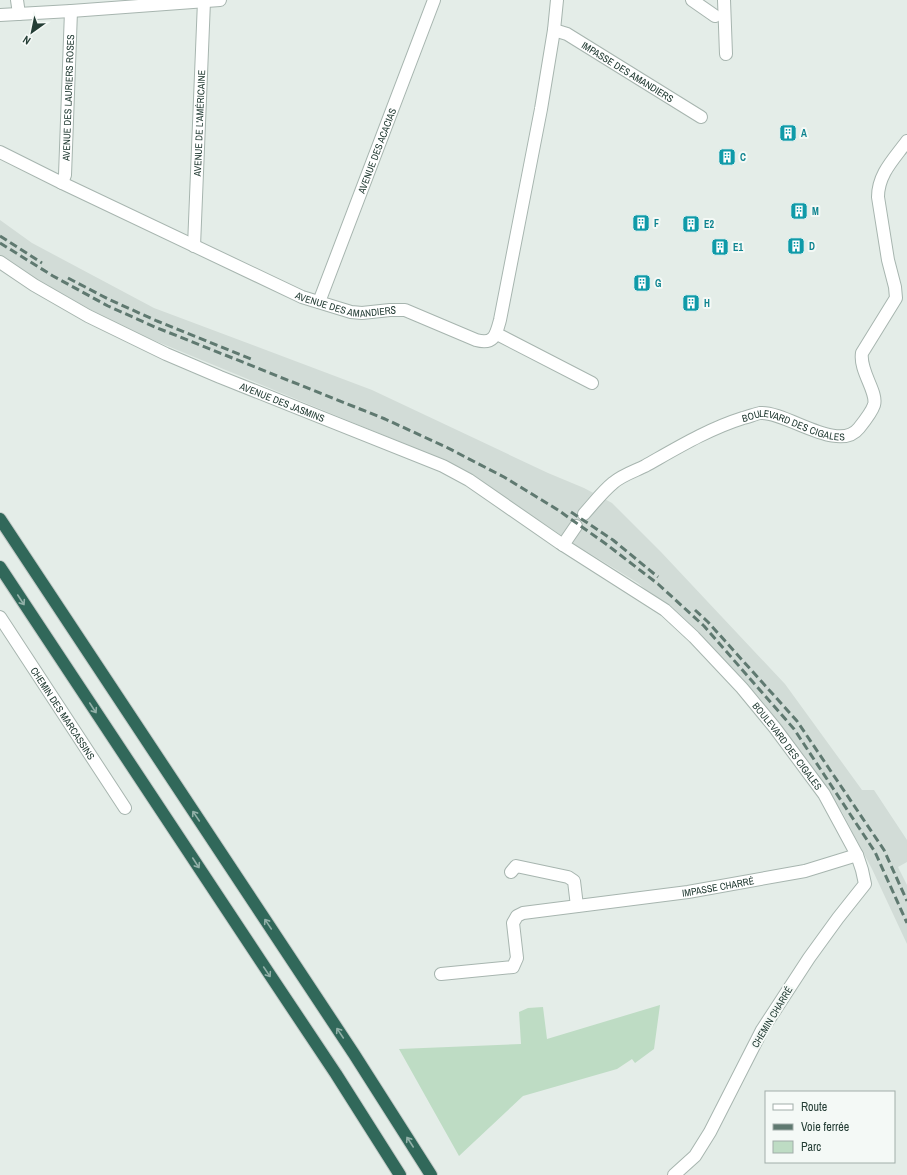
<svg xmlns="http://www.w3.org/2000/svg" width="907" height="1175" font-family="'Archivo Narrow',sans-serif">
  <rect width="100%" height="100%" fill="#e4ede8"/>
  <path fill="#d2dcd7" d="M0,220L32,243L154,308L372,390L548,473L584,488L612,503L661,552L785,684L862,790H874L907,840V862L898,867L907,885V944L872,869L842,812L784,732L697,633L638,583L576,545L484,484L444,460L124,328L22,272L0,257Z"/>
  <path fill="#bedcc4" d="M660,1005L654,1049L635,1063L632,1059L617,1069L523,1096L459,1156L399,1049L521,1044L519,1012L528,1008L543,1007L547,1039Z"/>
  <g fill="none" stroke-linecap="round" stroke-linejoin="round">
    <defs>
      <g id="street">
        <path d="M17,0L19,14"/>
        <path d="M692,0L715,16"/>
        <path d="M724,0L726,54"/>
        <path d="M0,15L71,11L220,0"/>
        <path id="s1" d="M554,30L567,34L701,117"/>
        <path id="s2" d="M0,152L62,183L302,297L351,312L362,313L390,310H405L476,340C494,345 496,335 500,320L541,109L554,30L557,0"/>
        <path id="s3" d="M62,183L65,175L71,11"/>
        <path id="s4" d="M194,246L204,1"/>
        <path id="s5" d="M0,262L34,285L88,316L166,354L220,377L443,466L469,480L560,543L665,610L694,637L742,688L775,728L824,794L857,855L862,870L865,884L838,918L809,958L762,1030L710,1132L695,1156L674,1175"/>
        <path id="s6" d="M319,302L434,0"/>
        <path d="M497,334L592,383"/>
        <path id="s7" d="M584,514C594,503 602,492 613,483C622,475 635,471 645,466C677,448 708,429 743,418C748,417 755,414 760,413C786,411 839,454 859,428C863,423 872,411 874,405C878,392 859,371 862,353L896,298L895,287L888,260L878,197C878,174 894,159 907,141"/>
        <path d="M563,545L576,526"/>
        <path id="s8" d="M0,617L125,808"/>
        <path d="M511,872L516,866L568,877L574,881L577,906"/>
        <path id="s9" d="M441,974L513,967L517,958L513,923L517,916L523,913L688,892L805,871L857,855"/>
      </g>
      <path id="highway" d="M0,519L354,1054L431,1175
        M0,567L270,975L336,1074L400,1175"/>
    </defs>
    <use href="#street" stroke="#a7b5af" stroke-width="14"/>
    <use href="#highway" stroke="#c2c9c6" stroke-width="14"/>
    <use href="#street" stroke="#fff" stroke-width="12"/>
    <use href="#highway" stroke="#31685a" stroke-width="12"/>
    <path stroke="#5f7970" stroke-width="3" stroke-dasharray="8 4" stroke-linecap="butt" d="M0,236L42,263
      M0,243L53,276L108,306L155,327L385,419L446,447L504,477L558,510L606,544L658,584L704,626L794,729L875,852L907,923
      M68,278L108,299L157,321L251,359
      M571,512L613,540L658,577
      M695,610L708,622L797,721L884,850L907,901"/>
  </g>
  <defs><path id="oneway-shaft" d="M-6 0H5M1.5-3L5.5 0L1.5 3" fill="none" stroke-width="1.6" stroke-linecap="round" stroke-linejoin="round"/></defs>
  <g stroke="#92b0a8">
    <use href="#oneway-shaft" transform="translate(21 600) rotate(57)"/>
    <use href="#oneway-shaft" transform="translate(93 708) rotate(57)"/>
    <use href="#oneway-shaft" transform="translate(196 816) rotate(-124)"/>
    <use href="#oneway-shaft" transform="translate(196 863) rotate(57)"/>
    <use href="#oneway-shaft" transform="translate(268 924) rotate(-124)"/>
    <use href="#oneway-shaft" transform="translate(267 972) rotate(56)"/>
    <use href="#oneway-shaft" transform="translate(340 1033) rotate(-124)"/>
    <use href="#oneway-shaft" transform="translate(410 1142) rotate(-123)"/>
  </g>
  <defs>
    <symbol id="building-square" viewBox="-11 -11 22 22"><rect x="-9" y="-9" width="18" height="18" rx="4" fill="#0f9aa8" stroke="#f4f9f6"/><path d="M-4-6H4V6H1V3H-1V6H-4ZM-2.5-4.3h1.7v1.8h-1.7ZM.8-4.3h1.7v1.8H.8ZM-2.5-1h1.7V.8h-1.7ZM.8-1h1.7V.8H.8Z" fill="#fff"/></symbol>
  </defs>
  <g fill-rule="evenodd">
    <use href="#building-square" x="778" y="123" width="20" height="20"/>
    <use href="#building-square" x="717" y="147" width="20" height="20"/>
    <use href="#building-square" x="789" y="201" width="20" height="20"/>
    <use href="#building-square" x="631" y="213" width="20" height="20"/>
    <use href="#building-square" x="681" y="214" width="20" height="20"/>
    <use href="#building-square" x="786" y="236" width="20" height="20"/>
    <use href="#building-square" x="710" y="237" width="20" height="20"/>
    <use href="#building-square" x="632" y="273" width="20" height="20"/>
    <use href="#building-square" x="681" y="293" width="20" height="20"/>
  </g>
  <g text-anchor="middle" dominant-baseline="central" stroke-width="4" stroke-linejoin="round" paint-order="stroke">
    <g font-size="10" fill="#243d35" stroke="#f4f9f6">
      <text stroke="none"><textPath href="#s1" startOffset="85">IMPASSE DES AMANDIERS</textPath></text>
      <text stroke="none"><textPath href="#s3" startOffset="86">AVENUE DES LAURIERS ROSES</textPath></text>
      <text stroke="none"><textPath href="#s4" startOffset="123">AVENUE DE L'AMÉRICAINE</textPath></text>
      <text stroke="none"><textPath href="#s6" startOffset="162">AVENUE DES ACACIAS</textPath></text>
      <text stroke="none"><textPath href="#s2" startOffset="380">AVENUE DES AMANDIERS</textPath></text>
      <text stroke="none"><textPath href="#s5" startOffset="316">AVENUE DES JASMINS</textPath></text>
      <text stroke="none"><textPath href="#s7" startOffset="241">BOULEVARD DES CIGALES</textPath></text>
      <text stroke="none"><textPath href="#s8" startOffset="115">CHEMIN DES MARCASSINS</textPath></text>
      <text stroke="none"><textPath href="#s5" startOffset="937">BOULEVARD DES CIGALES</textPath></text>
      <text stroke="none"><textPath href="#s9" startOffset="329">IMPASSE CHARRÉ</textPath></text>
      <text transform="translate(772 1017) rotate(-59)">CHEMIN CHARRÉ</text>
    </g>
    <g font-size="10" font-weight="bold" fill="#0d838f" stroke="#f4f9f6" text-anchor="start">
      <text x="801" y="133">A</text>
      <text x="740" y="157">C</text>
      <text x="812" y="211">M</text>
      <text x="654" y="223">F</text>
      <text x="704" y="224">E2</text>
      <text x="809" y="246">D</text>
      <text x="733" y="247">E1</text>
      <text x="655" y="283">G</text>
      <text x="704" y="303">H</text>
    </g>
  </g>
  <rect x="765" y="1091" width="130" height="72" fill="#f4f9f6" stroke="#a1aea9"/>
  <rect x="773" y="1104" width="20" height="6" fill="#ffffff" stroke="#a1aea9"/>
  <text x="801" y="1111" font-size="12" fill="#243d35">Route</text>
  <rect x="773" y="1124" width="20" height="6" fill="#5f7970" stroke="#a1aea9"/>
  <text x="801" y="1131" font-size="12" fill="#243d35">Voie ferrée</text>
  <rect x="773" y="1141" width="20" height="12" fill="#bedcc4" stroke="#a1aea9"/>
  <text x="801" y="1151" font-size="12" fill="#243d35">Parc</text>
  <g transform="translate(32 32) rotate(213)" stroke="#f4f9f6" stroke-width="3" paint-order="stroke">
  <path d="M0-3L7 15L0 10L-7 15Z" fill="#243d35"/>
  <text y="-6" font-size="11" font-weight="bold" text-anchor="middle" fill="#243d35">N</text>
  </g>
</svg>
